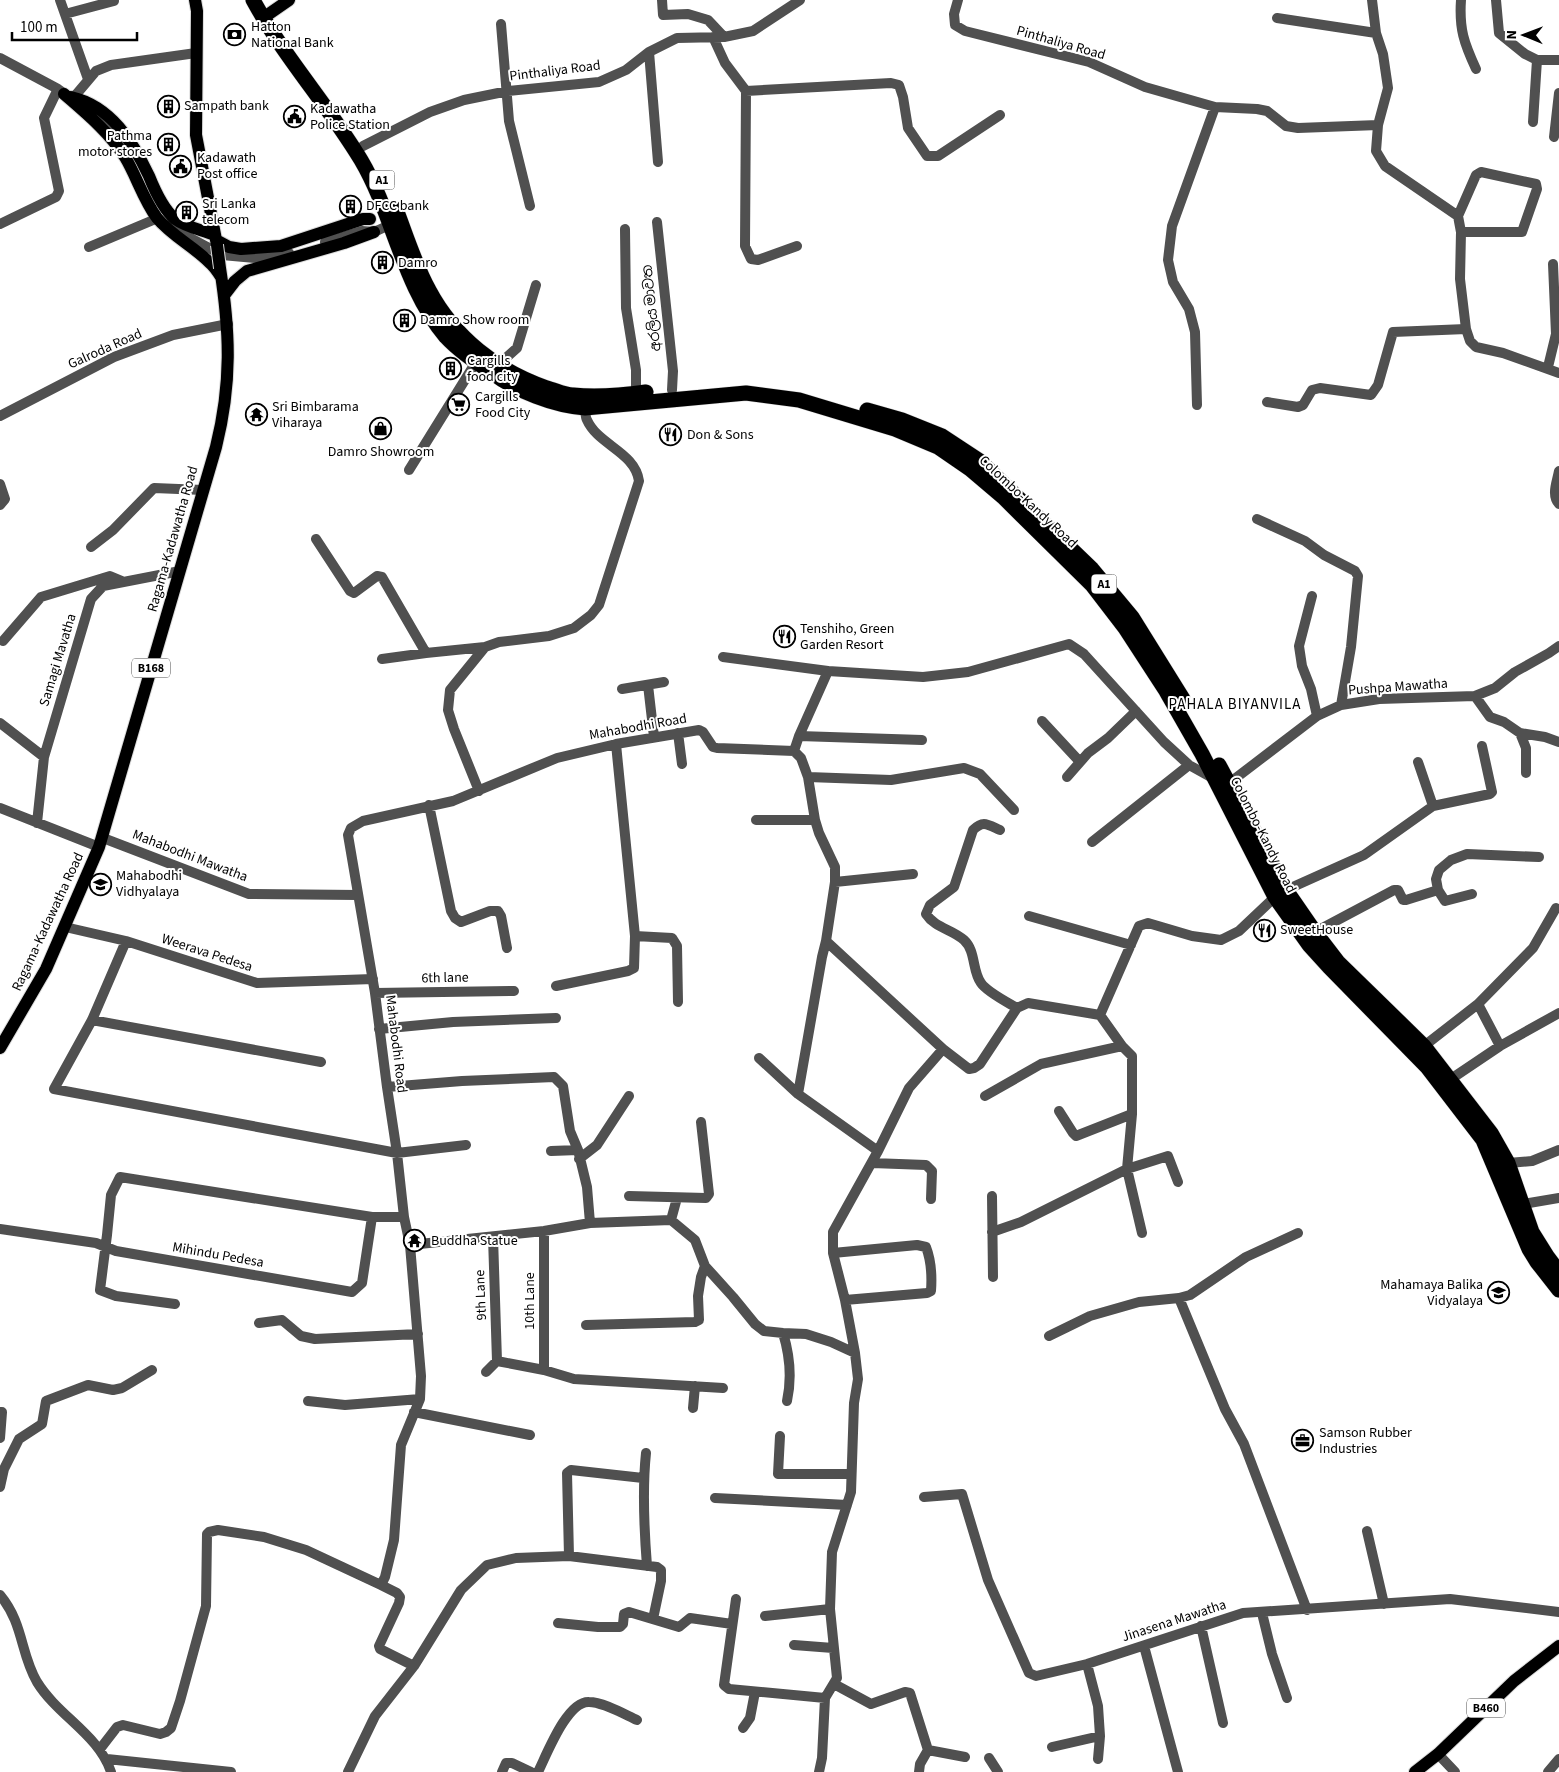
<svg xmlns="http://www.w3.org/2000/svg" width="1559" height="1772" font-family="'Source Sans 3','Noto Sans Sinhala',sans-serif">
  <rect width="100%" height="100%" fill="#fff"/>
  <g fill="none" stroke-linecap="round" stroke-linejoin="round">
    <defs>
      <path id="major" d="M195,0L197,11L196,135L217,245
        M263,18L289,0
        M64,94C87,114 109,132 125,157C137,177 143,199 157,218C172,236 193,246 209,262C214,266 218,272 221,277
        M71,97C111,106 133,142 149,176C155,191 163,209 175,219C186,227 202,230 214,235
        M216,240L229,247L241,249L281,246L363,219H370
        M225,294L235,281L247,271L344,243L374,232
        M0,1048L46,969L99,847L216,447C232,383 230,332 220,268
        M1415,1772L1438,1754L1514,1681L1559,1646"/>
      <path id="highway" d="M253,0C284,57 328,105 361,160C394,216 403,287 446,337C459,351 475,362 491,372C516,391 554,406 585,408L746,393L799,400L895,429L938,447L970,469L1003,497L1092,585L1125,628L1166,691L1202,754L1275,897L1309,945L1329,967L1427,1067L1483,1140L1529,1249L1537,1262L1559,1290
        M396,209C406,235 416,267 429,290C454,337 497,371 547,388C555,390 565,395 573,395C594,397 624,395 646,392
        M867,410L902,420L942,436L980,461L1092,569L1132,617L1183,699
        M1219,765L1286,890L1315,932L1338,962L1424,1046L1491,1133L1508,1163L1532,1232L1547,1256L1559,1272"/>
    </defs>
    <use href="#major" stroke="#dbdbdb" stroke-width="14"/>
    <use href="#highway" stroke="#dbdbdb" stroke-width="16"/>
    <path stroke="#505050" stroke-width="10" d="M60,0L88,79
      M662,0L663,15L688,14L708,20L724,37
      M958,0L954,14L955,25L965,31L1089,62L1145,87L1215,107L1257,109L1267,111L1286,126L1298,128L1378,125
      M1372,0L1376,33L1383,54L1388,88L1378,125L1376,151L1385,166L1458,216L1461,232L1460,279L1466,329L1470,341L1476,347L1503,353L1559,373
      M1461,0C1459,29 1464,43 1476,69
      M1496,0L1499,33L1525,54L1537,60H1559
      M65,14L114,1
      M1277,18L1376,33
      M501,24L509,121L530,206
      M713,37L725,63L746,91L891,83L899,85L903,97L908,128L927,156H938L1000,115
      M649,52L658,162
      M0,58L58,89L69,97
      M746,91L745,246L751,259L758,260L797,246
      M74,97L96,71L111,65L196,53
      M95,115L110,127L124,143
      M1533,122L1537,60
      M1554,137L1559,93
      M363,146L430,112L464,100L508,91L599,82L626,70L649,52L677,38L724,37L753,31L800,0
      M1458,216L1476,175L1481,172L1536,184L1537,189L1522,232H1461
      M657,222L673,371L672,390
      M0,224L56,197L59,191L44,118L58,89
      M171,225L192,239L222,255L255,258L270,257L289,253
      M625,229L626,308L636,370V393
      M325,242L362,231L374,232L394,223
      M89,247L158,218
      M498,365L517,348L536,285
      M1548,367L1556,334L1553,264
      M1267,402L1298,407L1303,405L1312,390L1320,388L1371,395L1378,385L1393,332L1466,329
      M1197,405L1195,332L1189,309L1173,282L1168,260L1172,226L1215,107
      M0,416L114,357L173,335L228,324
      M409,470L476,362
      M1559,471C1557,482 1551,495 1559,504
      M0,484L5,499L0,505
      M1257,519L1305,541L1324,555L1355,571L1358,576L1351,647L1341,705
      M316,539L350,591L354,593L377,576L382,577L426,653L485,647
      M91,547L113,530L154,488L203,490
      M1312,596L1299,646L1302,666L1311,689L1317,716
      M3,641L41,597L110,576L122,581
      M723,657L828,671
      M382,659L426,653
      M648,685L654,737
      M622,689L664,682
      M1475,696L1490,717L1504,722L1520,733L1526,748V773
      M1042,721L1080,762
      M0,723L44,757
      M678,733L682,764
      M1520,733L1545,737L1559,742
      M799,736L922,740
      M616,744L635,936
      M794,751L801,758L808,777L891,780L964,768L980,774L1014,810
      M1418,762L1433,806
      M808,777L815,820L819,833L835,867V882
      M1067,777L1088,753L1108,738L1136,711
      M1224,787L1317,716L1341,705L1379,699L1475,696L1495,688L1515,672L1549,653L1559,646
      M479,791L454,729L448,710L450,690L485,647L499,642L549,636L574,628L591,615L599,605L639,481C635,452 598,445 587,420C585,417 586,412 585,408
      M429,805L451,911L455,918L461,922L490,911H498L501,916L507,948
      M0,808L99,847
      M756,820H815
      M37,823L44,757L91,599L103,586L180,571
      M1000,830C987,824 983,820 973,830L954,887L930,905L926,914C935,928 952,929 964,940C976,951 972,971 981,983C987,992 1007,1002 1017,1008
      M103,838L249,894L358,895
      M1092,842L1189,765
      M1286,890L1364,855L1433,806L1490,794L1492,792L1482,746
      M1472,894L1445,901L1438,890L1436,879L1439,870L1451,860L1467,854L1539,857
      M1029,916L1131,945
      M65,927L126,941L257,983L373,979
      M1315,932L1394,890H1398L1403,900H1406L1438,890
      M126,941L92,1020L54,1089L397,1153L466,1145
      M826,941L835,882L913,874
      M556,986L628,971L634,968L635,936L672,938L677,946L678,1002
      M375,993L514,991
      M92,1020L321,1062
      M379,1029L453,1022L556,1018
      M1424,1046L1478,1004
      M1500,1046L1478,1004L1533,948L1556,908
      M759,1058L798,1094L878,1151
      M1445,1083L1500,1046L1559,1013
      M387,1087L462,1081L554,1077L563,1086L570,1131L578,1150L587,1187L590,1223
      M798,1094L822,957L826,941L943,1049
      M985,1096L1041,1064L1122,1046
      M1059,1111L1073,1133L1076,1136L1132,1114
      M551,1151L578,1150
      M579,1159L597,1145L629,1096
      M872,1163L926,1165L932,1171L931,1199
      M1508,1163L1532,1161L1559,1150
      M629,1196L706,1198L709,1194L701,1122
      M992,1196L993,1277
      M1523,1204L1559,1198
      M404,1217L397,1153L387,1087L375,993L348,835L351,828L363,821L453,801L557,758L616,744L699,730L703,732L713,747L717,748L794,751L799,736L828,671L923,677L968,672L1069,644L1084,654L1164,742L1189,765L1216,780
      M671,1220L677,1198
      M0,1229L96,1243L116,1251L352,1292L362,1283L372,1217
      M544,1231V1370
      M992,1232L1021,1222L1127,1169L1132,1114V1056L1122,1046L1100,1015
      M1142,1233L1127,1169L1168,1156L1178,1182
      M493,1237L497,1361L544,1370L574,1379L723,1388
      M833,1253L917,1245L926,1247C931,1260 932,1277 931,1291L927,1293L845,1300
      M1179,1298L1225,1409L1244,1444L1307,1610
      M175,1304L116,1296L100,1290L107,1235L111,1195L120,1177L372,1217H404L410,1245L544,1231L590,1223L671,1220L695,1240L705,1266L733,1297L755,1324L764,1331L783,1333L806,1334L831,1342L855,1353L858,1379L854,1403L851,1492L832,1552L830,1609L837,1678L825,1698L822,1758L819,1772
      M259,1323L282,1320L301,1336L315,1339L418,1334
      M586,1325L695,1322L699,1320L698,1296L701,1277L705,1266
      M783,1333C790,1356 792,1378 787,1401
      M1049,1336L1090,1316L1139,1302L1179,1298L1190,1295L1246,1257L1298,1233
      M855,1353L845,1300L833,1253V1232L878,1151L909,1088L943,1049L969,1069L974,1068L980,1064L1017,1008L1028,1003L1100,1015L1139,926L1148,923L1192,936L1221,940L1239,931L1275,897
      M486,1372L497,1361
      M308,1401L345,1405L420,1399
      M693,1408L695,1386
      M0,1412H2L0,1438
      M414,1412L530,1435
      M780,1436L778,1474H851
      M646,1453C642,1491 644,1528 647,1566
      M0,1487L4,1469L19,1439L42,1424L46,1401L88,1385L113,1390L122,1388L152,1370
      M924,1497L962,1494L988,1580L1029,1673L1036,1676L1087,1664L1243,1613L1450,1599L1559,1612
      M715,1498L847,1505
      M1367,1531L1384,1604
      M569,1556L567,1473L571,1470L643,1478
      M381,1585L397,1593L400,1597L399,1603L379,1646L380,1649L414,1666
      M0,1595C24,1624 20,1653 37,1682C58,1716 99,1735 111,1772
      M736,1599L724,1685L729,1689L825,1698
      M1262,1613L1272,1654L1287,1698
      M765,1616L830,1609
      M558,1623L598,1627H620L623,1624L624,1614L629,1612L679,1627L690,1618L732,1624
      M1201,1626L1223,1723
      M794,1645L833,1648
      M1144,1646L1178,1772
      M1087,1664L1098,1706L1100,1736L1098,1759
      M834,1684L871,1704L905,1692L910,1693L928,1750L920,1764L919,1772
      M743,1728L750,1718L755,1692
      M1052,1747L1100,1736
      M100,1749L117,1727L123,1725L160,1734L166,1732L171,1728L180,1701L206,1606L207,1534L209,1532L218,1530L264,1537L306,1550L381,1585L385,1577L394,1540L401,1445L420,1399L421,1376L410,1245
      M928,1750L965,1757
      M1438,1754L1455,1772
      M989,1758L998,1772
      M107,1759L231,1772
      M348,1772L375,1716L414,1666L461,1590L487,1565L516,1558L569,1556L657,1567L661,1570V1581L653,1619
      M502,1772L506,1763H512L531,1772
      M538,1772C547,1754 567,1701 589,1702C603,1702 624,1714 637,1720
      M1548,1772L1559,1759"/>
    <use href="#major" stroke="#000" stroke-width="12"/>
    <use href="#highway" stroke="#000" stroke-width="15"/>
    <defs>
      <path id="major-bridge" d="M217,245L220,268"/>
    </defs>
    <use href="#major-bridge" stroke="#dbdbdb" stroke-width="14" stroke-linecap="butt"/>
    <use href="#major-bridge" stroke="#000" stroke-width="12"/>
  </g>
  <defs>
    <symbol id="bank-ring" viewBox="-11 -11 22 22"><circle r="9.5" fill="#fff" stroke="#000" stroke-width="1.5"/><path d="M-6-4H6V4H-6ZM0-2.3a2.3 2.3 0 1 0 0 4.6a2.3 2.3 0 1 0 0-4.6Z" fill="#000"/></symbol>
    <symbol id="building-ring" viewBox="-11 -11 22 22"><circle r="9.5" fill="#fff" stroke="#000" stroke-width="1.5"/><path d="M-4-6H4V6H1V3H-1V6H-4ZM-2.5-4.3h1.7v1.8h-1.7ZM.8-4.3h1.7v1.8H.8ZM-2.5-1h1.7V.8h-1.7ZM.8-1h1.7V.8H.8Z" fill="#000"/></symbol>
    <symbol id="civic-ring" viewBox="-11 -11 22 22"><circle r="9.5" fill="#fff" stroke="#000" stroke-width="1.5"/><path d="M-.6-6.5H3V-4.5H.6V-3L4-1V1h2V6H-6V1h2V-1L-.6-3ZM-1.2 2.5V6h2.4V2.5Z" fill="#000"/></symbol>
    <symbol id="supermarket-ring" viewBox="-11 -11 22 22"><circle r="9.5" fill="#fff" stroke="#000" stroke-width="1.5"/><path d="M-6-5.5h2.5l.6 2H6L4.5 2H-2.5L-4.4-4H-6ZM-1.5 3.2a1.3 1.3 0 1 0 .1 0ZM3 3.2a1.3 1.3 0 1 0 .1 0Z" fill="#000"/></symbol>
    <symbol id="temple-ring" viewBox="-11 -11 22 22"><circle r="9.5" fill="#fff" stroke="#000" stroke-width="1.5"/><path d="M0-6L5-2H3V0L6.5 2.5H4V6H1.5V3h-3V6H-4V2.5H-6.5L-3 0V-2H-5Z" fill="#000"/></symbol>
    <symbol id="shop-ring" viewBox="-11 -11 22 22"><circle r="9.5" fill="#fff" stroke="#000" stroke-width="1.5"/><path d="M-5-2.5h2.3a2.7 3.5 0 0 1 5.4 0H5L5.5 6h-11ZM-1.5-2.5h3a1.5 2.3 0 0 0-3 0Z" fill="#000"/></symbol>
    <symbol id="restaurant-ring" viewBox="-11 -11 22 22"><circle r="9.5" fill="#fff" stroke="#000" stroke-width="1.5"/><path d="M-5-6h1v4h1v-4h1v4h1v-4h1v5L-1.5 .5V6h-2V.5L-5-1ZM5-6V6H3V1.5H1.5Q1.5-4 5-6Z" fill="#000"/></symbol>
    <symbol id="school-ring" viewBox="-11 -11 22 22"><circle r="9.5" fill="#fff" stroke="#000" stroke-width="1.5"/><path d="M0-5L7-2L0 1L-7-2ZM-4 1L0 2.5L4 1V4Q0 6-4 4Z" fill="#000"/></symbol>
    <symbol id="office-ring" viewBox="-11 -11 22 22"><circle r="9.5" fill="#fff" stroke="#000" stroke-width="1.5"/><path d="M-6-3h4V-5.5h4V-3h4V5H-6ZM-1-4.5V-3h2v-1.5ZM-6 0V1H6V0Z" fill="#000"/></symbol>
  </defs>
  <g fill-rule="evenodd">
    <use href="#bank-ring" x="222" y="22" width="25" height="25"/>
    <use href="#building-ring" x="156" y="94" width="25" height="25"/>
    <use href="#civic-ring" x="282" y="104" width="25" height="25"/>
    <use href="#building-ring" x="156" y="132" width="25" height="25"/>
    <use href="#civic-ring" x="168" y="154" width="25" height="25"/>
    <use href="#building-ring" x="338" y="194" width="25" height="25"/>
    <use href="#building-ring" x="174" y="200" width="25" height="25"/>
    <use href="#building-ring" x="370" y="250" width="25" height="25"/>
    <use href="#building-ring" x="392" y="308" width="25" height="25"/>
    <use href="#building-ring" x="438" y="356" width="25" height="25"/>
    <use href="#supermarket-ring" x="446" y="392" width="25" height="25"/>
    <use href="#temple-ring" x="244" y="402" width="25" height="25"/>
    <use href="#shop-ring" x="368" y="416" width="25" height="25"/>
    <use href="#restaurant-ring" x="658" y="422" width="25" height="25"/>
    <use href="#restaurant-ring" x="772" y="624" width="25" height="25"/>
    <use href="#school-ring" x="88" y="872" width="25" height="25"/>
    <use href="#restaurant-ring" x="1252" y="918" width="25" height="25"/>
    <use href="#temple-ring" x="402" y="1228" width="25" height="25"/>
    <use href="#school-ring" x="1486" y="1280" width="25" height="25"/>
    <use href="#office-ring" x="1290" y="1428" width="25" height="25"/>
  </g>
  <g text-anchor="middle" dominant-baseline="central" stroke-width="4" stroke-linejoin="round" paint-order="stroke">
    <g fill="#fff" stroke="#4c4c4c" stroke-width="1">
      <rect x="369.5" y="170.5" width="25" height="19" rx="4"/>
      <rect x="1091.5" y="574.5" width="25" height="19" rx="4"/>
      <rect x="132" y="658.5" width="38" height="19" rx="4"/>
      <rect x="1467" y="1698.5" width="38" height="19" rx="4"/>
    </g>
    <g font-size="12" font-weight="bold" fill="#000">
      <text x="382" y="180">A1</text>
      <text x="1104" y="584">A1</text>
      <text x="151" y="668">B168</text>
      <text x="1486" y="1708">B460</text>
    </g>
    <g font-size="14" fill="#000" stroke="#fff" text-anchor="start">
      <text x="251" y="27">Hatton<tspan x="251" dy="16">National Bank</tspan></text>
      <text x="184" y="106">Sampath bank</text>
      <text x="310" y="109">Kadawatha<tspan x="310" dy="16">Police Station</tspan></text>
      <text x="152" y="136" text-anchor="end">Pathma<tspan x="152" dy="16">motor stores</tspan></text>
      <text x="197" y="158">Kadawath<tspan x="197" dy="16">Post office</tspan></text>
      <text x="202" y="204">Sri Lanka<tspan x="202" dy="16">telecom</tspan></text>
      <text x="366" y="206">DFCC bank</text>
      <text x="398" y="263">Damro</text>
      <text x="420" y="320">Damro Show room</text>
      <text x="467" y="361">Cargills<tspan x="467" dy="16">food city</tspan></text>
      <text x="475" y="397">Cargills<tspan x="475" dy="16">Food City</tspan></text>
      <text x="272" y="407">Sri Bimbarama<tspan x="272" dy="16">Viharaya</tspan></text>
      <text x="687" y="435">Don &amp; Sons</text>
      <text x="381" y="452" text-anchor="middle">Damro Showroom</text>
      <text x="800" y="629">Tenshiho, Green<tspan x="800" dy="16">Garden Resort</tspan></text>
      <text x="116" y="876">Mahabodhi<tspan x="116" dy="16">Vidhyalaya</tspan></text>
      <text x="1280" y="930">SweetHouse</text>
      <text x="431" y="1241">Buddha Statue</text>
      <text x="1483" y="1285" text-anchor="end">Mahamaya Balika<tspan x="1483" dy="16">Vidyalaya</tspan></text>
      <text x="1319" y="1433">Samson Rubber<tspan x="1319" dy="16">Industries</tspan></text>
    </g>
    <g font-size="14" fill="#000" stroke="#fff">
      <text transform="translate(1061 43) rotate(16)">Pinthaliya Road</text>
      <text transform="translate(555 71) rotate(-7)">Pinthaliya Road</text>
      <text transform="translate(652 308) rotate(-96)">අරලිය මාවත</text>
      <text transform="translate(105 349) rotate(-24)">Galroda Road</text>
      <text transform="translate(1028 502) rotate(43)">Colombo-Kandy Road</text>
      <text transform="translate(173 539) rotate(-74)">Ragama-Kadawatha Road</text>
      <text transform="translate(58 660) rotate(-73)">Samagi Mavatha</text>
      <text transform="translate(1398 687) rotate(-4)">Pushpa Mawatha</text>
      <text transform="translate(638 727) rotate(-10)">Mahabodhi Road</text>
      <text transform="translate(1263 835) rotate(63)">Colombo-Kandy Road</text>
      <text transform="translate(190 856) rotate(21)">Mahabodhi Mawatha</text>
      <text transform="translate(48 922) rotate(-65)">Ragama-Kadawatha Road</text>
      <text transform="translate(207 953) rotate(18)">Weerava Pedesa</text>
      <text transform="translate(445 978) rotate(-1)">6th lane</text>
      <text transform="translate(396 1044) rotate(83)">Mahabodhi Road</text>
      <text transform="translate(218 1255) rotate(10)">Mihindu Pedesa</text>
      <text transform="translate(481 1295) rotate(-92)">9th Lane</text>
      <text transform="translate(530 1301) rotate(-90)">10th Lane</text>
      <text transform="translate(1174 1621) rotate(-18)">Jinasena Mawatha</text>
    </g>
    <g font-size="15" letter-spacing="1" fill="#000" stroke="#fff">
      <text x="1235" y="704">PAHALA BIYANVILA</text>
    </g>
  </g>
  <g transform="translate(1524 35) rotate(271)" stroke="#ffffff" stroke-width="4" paint-order="stroke">
  <path d="M0-4L9 19L0 12L-9 19Z" fill="#000000"/>
  <text y="-8" font-size="14" font-weight="bold" text-anchor="middle" fill="#000000">N</text>
  </g>
  <path d="M12 32v8h125v-8" fill="none" stroke="#000000" stroke-width="2.5"/>
  <text x="20" y="32" font-size="15" fill="#000000" stroke="#ffffff" stroke-width="4" paint-order="stroke">100 m</text>
</svg>
